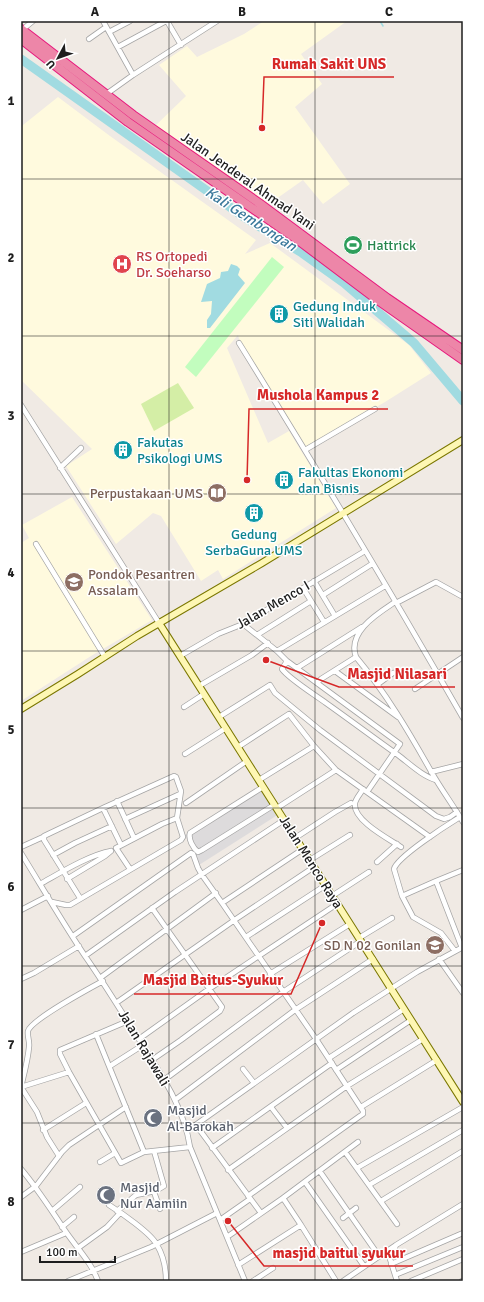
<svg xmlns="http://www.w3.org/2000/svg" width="484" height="1302" font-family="Signika,sans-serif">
  <rect width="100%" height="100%" fill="#f0eae4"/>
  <path fill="#dddbdc" d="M261,787L279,814L199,865L185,835Z"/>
  <path fill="#fffade" d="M264,21H347L301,54L322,84L295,107L350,184L323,204L303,180L269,204L153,128L186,96L159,65L187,46L197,57L244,34Z
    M58,97L110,136L256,240L245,254L270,243L409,345L431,373L385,402L305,448L240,343L238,335L227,348L268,443L289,431L336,508L223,579L218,570L201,581L161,516L153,513L116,544L66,466L92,449L21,380V129L23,125Z
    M72,497L152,620L91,656L21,701V543L29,538L22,525Z"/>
  <path fill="#d4eea6" d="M178,383L194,408L154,431L141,404Z"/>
  <path fill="#c2fdbe" d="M272,257L284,267L196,377L185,367Z"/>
  <path fill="#a1dbe1" d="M231,264L237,266L240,269L238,275L245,283L210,328H207V320L211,314L212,301L201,302L207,284L220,278L221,272L228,271Z"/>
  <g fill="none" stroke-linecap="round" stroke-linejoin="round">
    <path stroke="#a1dbe1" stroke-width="1.5" d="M380,21L383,26"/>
    <path stroke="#a1dbe1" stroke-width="9" d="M21,59L244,217L302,253L344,283L414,343L463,401"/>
    <defs>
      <path id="street" d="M103,21L133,75
        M167,21L181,45
        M22,30L33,21
        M109,32L130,21
        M89,39L106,27
        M118,47L166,21
        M105,95L133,75L217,21
        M239,343C316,467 391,592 463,718
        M21,405L159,623
        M305,450L375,409
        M60,468L81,448
        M36,544L105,657
        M314,581L335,616
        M303,588L324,622
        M323,595L372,564
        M395,602C377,614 347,632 356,657C386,693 409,732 432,773C441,789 453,805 463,822
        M396,603L436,582L463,597
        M243,624L277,651L385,586
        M257,635L311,601
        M277,651L287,661
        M180,656L218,634L243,624L365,551
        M297,668L362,627
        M335,671L398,717
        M317,683L321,679L356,657
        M378,684L393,673
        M199,686L252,655L268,643
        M415,689L463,657
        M184,707L204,694
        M219,717L270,685L275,693L320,730L436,816L444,819L450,817L457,812
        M238,747L289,714L314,746L336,770L430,837
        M185,754L226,728
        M431,772L463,764
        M259,780L314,746
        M263,787L190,833C188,839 193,848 198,852L202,850L274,805
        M363,789C361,793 356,798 355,803C352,820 389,839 401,847
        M367,792L400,744L287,661L282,669C288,678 315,695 326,703C350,720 374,738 398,755C410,764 422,776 436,780
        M117,801L134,838
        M186,803L247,761
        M103,808L121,845
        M277,808L336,770
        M125,819L180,794
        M295,838L335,812L351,803
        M21,847L43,837
        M21,853C42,887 63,923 85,956C104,983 121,1011 138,1038C160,1072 184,1107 190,1147L245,1281
        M53,855L75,843L112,826
        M310,860L350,835
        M377,862L397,844
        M67,879L105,856L111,851
        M40,884C60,873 89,855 111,851
        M332,896L369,872
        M402,896L436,881
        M80,898L44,840V836L103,808L174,776L176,777L181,791L177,818
        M52,902L66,905H70L181,840L183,837L177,818L162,824L116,848L130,869
        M222,903L303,849
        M21,910L48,896
        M73,936L191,853L193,854L198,868L202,875L222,903L316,1039L363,1111V1114L360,1116L248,1196
        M246,937L326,885
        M359,938L392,918
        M462,948L436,881L463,870
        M455,951L441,933L413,917L402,896L394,869C397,857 447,825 460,817
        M85,956L175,892L284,820
        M439,959L463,993
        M270,974L350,924
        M100,978L216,893
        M21,979L34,973L79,946
        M116,1003L236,919L314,867
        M128,1021L60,1050V1054L69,1072L121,1163L144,1152L190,1147
        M96,1034L144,1152
        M139,1039L209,989L337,904
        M329,1058L404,1009
        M152,1060L181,1040L220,1011L222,1007L152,908
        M110,1066L143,1045
        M243,1069L254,1083
        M336,1070L411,1020
        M164,1080L283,992L361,941
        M21,1087L69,1072
        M175,1100L295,1010L373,959
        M271,1107L287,1128
        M361,1107L437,1060
        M196,1125L261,1213
        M43,1130L86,1103
        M187,1131L353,1013L417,972L463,947
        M212,1148L332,1063
        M154,1151L164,1186L154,1192L160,1209
        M345,1152L397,1224
        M59,1156L47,1137L37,1112L21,1087C24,1074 28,1060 29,1047C30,1042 27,1036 28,1031C31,1020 90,988 103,981
        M100,1162L115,1153
        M357,1168L463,1107
        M21,1169C38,1189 51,1210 66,1232C77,1248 91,1262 98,1281
        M228,1170L347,1086L423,1039
        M321,1173L379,1256
        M305,1182L364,1266
        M369,1185L463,1130
        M21,1197L36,1186L62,1152L69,1145L126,1107
        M381,1201L463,1151
        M109,1205C120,1212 151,1233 157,1245C163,1255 166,1269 166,1281
        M52,1211L80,1187
        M117,1211L136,1195L155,1191
        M343,1218L356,1208
        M220,1220L250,1199
        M62,1227L74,1217
        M227,1237L283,1198
        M396,1245L390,1259L397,1281
        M78,1248L107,1227L120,1213
        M21,1252L66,1233
        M391,1264L463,1233
        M238,1265L301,1225
        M395,1275L463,1247
        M68,1281L151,1247L217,1213
        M253,1281L273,1268
        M336,1281L301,1225L283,1198L358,1142
        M343,1281L396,1245L463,1204
        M411,1281L463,1259
        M462,1281H463"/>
      <path id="secondary" d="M159,623L463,1102
        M21,709L78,674L137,636L262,563L463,440"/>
      <path id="highway" d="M21,29L133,115L259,203L387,298L463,350
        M21,39L128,122L298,240L379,301L463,360"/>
    </defs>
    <use href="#street" stroke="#a5a5a5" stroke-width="6"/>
    <use href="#secondary" stroke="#7b7700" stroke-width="8"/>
    <use href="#highway" stroke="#e7187d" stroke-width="10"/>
    <use href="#street" stroke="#fff" stroke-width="4.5"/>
    <use href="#secondary" stroke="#fef7b4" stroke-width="6"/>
    <use href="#highway" stroke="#ed86a8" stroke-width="8"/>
  </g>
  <path fill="none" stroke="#1e1e1e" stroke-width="1" stroke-opacity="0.55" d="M169,21V1281M315,21V1281M21,179H463M21,336H463M21,494H463M21,651H463M21,808H463M21,966H463M21,1123H463"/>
  <defs>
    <symbol id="stadium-disc" viewBox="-11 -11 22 22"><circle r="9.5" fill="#2e9e5b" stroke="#fff"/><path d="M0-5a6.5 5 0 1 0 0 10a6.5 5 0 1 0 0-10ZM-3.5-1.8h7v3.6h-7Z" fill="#fff"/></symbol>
    <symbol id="hospital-disc" viewBox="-11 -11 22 22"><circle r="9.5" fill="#e0444e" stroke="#fff"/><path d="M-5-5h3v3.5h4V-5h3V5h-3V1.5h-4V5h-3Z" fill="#fff"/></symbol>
    <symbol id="building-disc" viewBox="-11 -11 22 22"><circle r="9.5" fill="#0f9aa8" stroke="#fff"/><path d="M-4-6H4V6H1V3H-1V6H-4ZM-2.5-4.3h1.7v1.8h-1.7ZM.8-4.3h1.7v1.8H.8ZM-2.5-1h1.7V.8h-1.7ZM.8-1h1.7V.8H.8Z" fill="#fff"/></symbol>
    <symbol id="library-disc" viewBox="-11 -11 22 22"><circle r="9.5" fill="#8d6e63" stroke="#fff"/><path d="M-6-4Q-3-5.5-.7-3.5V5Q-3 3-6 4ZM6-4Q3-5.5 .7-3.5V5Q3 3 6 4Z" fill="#fff"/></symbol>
    <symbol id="school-disc" viewBox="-11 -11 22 22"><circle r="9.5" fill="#8d6e63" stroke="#fff"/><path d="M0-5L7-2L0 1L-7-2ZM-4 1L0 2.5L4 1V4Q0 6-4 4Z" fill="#fff"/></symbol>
    <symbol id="mosque-disc" viewBox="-11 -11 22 22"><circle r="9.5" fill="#6b7280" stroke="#fff"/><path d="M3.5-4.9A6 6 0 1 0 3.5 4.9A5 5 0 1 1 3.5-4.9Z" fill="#fff"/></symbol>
  </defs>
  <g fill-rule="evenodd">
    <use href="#stadium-disc" x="342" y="234" width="22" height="22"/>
    <use href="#hospital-disc" x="111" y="253" width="22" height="22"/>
    <use href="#building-disc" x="268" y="303" width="22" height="22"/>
    <use href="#building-disc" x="112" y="439" width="22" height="22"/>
    <use href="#building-disc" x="273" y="469" width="22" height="22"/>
    <use href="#library-disc" x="206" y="482" width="22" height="22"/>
    <use href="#building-disc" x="243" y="502" width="22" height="22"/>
    <use href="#school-disc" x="63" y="571" width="22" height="22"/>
    <use href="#school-disc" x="424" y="934" width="22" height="22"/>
    <use href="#mosque-disc" x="142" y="1107" width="22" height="22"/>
    <use href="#mosque-disc" x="95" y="1184" width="22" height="22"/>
  </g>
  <g text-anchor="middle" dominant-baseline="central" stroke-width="3" stroke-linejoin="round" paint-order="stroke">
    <g font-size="14" fill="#1e1e1e" stroke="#fff">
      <text transform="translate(248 181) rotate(35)">Jalan Jenderal Ahmad Yani</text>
      <text transform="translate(273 605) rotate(-30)">Jalan Menco I</text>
      <text transform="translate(311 862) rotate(58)">Jalan Menco Raya</text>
      <text transform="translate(144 1048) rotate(59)">Jalan Rajawali</text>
    </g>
    <g font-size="14" fill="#27864d" stroke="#fff" text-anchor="start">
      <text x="367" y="245">Hattrick</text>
    </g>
    <g font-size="14" fill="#be3a42" stroke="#fff" text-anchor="start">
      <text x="136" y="256">RS Ortopedi<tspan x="136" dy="16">Dr. Soeharso</tspan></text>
    </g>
    <g font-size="14" fill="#0d838f" stroke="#fff" text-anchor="start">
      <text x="293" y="306">Gedung Induk<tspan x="293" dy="16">Siti Walidah</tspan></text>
      <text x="137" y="442">Fakutas<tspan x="137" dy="16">Psikologi UMS</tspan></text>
      <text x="298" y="472">Fakultas Ekonomi<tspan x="298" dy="16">dan Bisnis</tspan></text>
      <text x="254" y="534" text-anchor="middle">Gedung<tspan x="254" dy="16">SerbaGuna UMS</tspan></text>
    </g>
    <g font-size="14" fill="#785e54" stroke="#fff" text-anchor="end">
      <text x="203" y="493">Perpustakaan UMS</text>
      <text x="88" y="574" text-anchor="start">Pondok Pesantren<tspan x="88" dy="16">Assalam</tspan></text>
      <text x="421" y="945">SD N 02 Gonilan</text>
    </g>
    <g font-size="14" fill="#5b616d" stroke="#fff" text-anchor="start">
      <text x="167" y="1110">Masjid<tspan x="167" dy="16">Al-Barokah</tspan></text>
      <text x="120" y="1187">Masjid<tspan x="120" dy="16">Nur Aamiin</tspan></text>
    </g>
    <g font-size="15" font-style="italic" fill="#3c7a9c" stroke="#fff">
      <text transform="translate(251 219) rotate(33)">Kali Gembongan</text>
    </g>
  </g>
  <path fill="none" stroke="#d62828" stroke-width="1.5" d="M262 128L264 77H394M247 480L249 409H388M266 660L339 687H455M322 923L291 994H134M228 1221L264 1266H413"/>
  <g fill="#d62828" stroke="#fff" stroke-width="1.5">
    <circle cx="262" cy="128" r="4"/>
    <circle cx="247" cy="480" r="4"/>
    <circle cx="266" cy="660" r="4"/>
    <circle cx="322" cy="923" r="4"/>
    <circle cx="228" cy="1221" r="4"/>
  </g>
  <g font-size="15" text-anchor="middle" font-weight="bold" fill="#d62828" stroke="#fff" stroke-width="3" stroke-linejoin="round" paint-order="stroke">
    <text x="329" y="69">Rumah Sakit UNS</text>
    <text x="318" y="400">Mushola Kampus 2</text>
    <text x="397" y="679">Masjid Nilasari</text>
    <text x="213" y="985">Masjid Baitus-Syukur</text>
    <text x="339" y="1258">masjid baitul syukur</text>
  </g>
  <rect width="484" height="1302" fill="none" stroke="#ffffff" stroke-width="44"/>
  <g transform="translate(58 58) rotate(229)" stroke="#ffffff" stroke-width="3" paint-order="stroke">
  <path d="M0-3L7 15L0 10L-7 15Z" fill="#1e1e1e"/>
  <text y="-6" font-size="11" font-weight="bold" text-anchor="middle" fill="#1e1e1e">U</text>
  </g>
  <path d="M40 1256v6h75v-6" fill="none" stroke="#1e1e1e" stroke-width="2"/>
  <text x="46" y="1256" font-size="12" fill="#1e1e1e" stroke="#ffffff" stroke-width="3" paint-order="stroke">100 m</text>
  <rect x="22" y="22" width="440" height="1258" fill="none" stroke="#1e1e1e" stroke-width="1.5"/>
  <g font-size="13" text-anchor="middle" font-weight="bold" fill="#1e1e1e">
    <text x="95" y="16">A</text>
    <text x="242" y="16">B</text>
    <text x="389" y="16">C</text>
    <text x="11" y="105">1</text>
    <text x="11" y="262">2</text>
    <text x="11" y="420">3</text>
    <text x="11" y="577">4</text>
    <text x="11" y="734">5</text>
    <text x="11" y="891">6</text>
    <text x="11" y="1049">7</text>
    <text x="11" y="1206">8</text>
  </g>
</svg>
